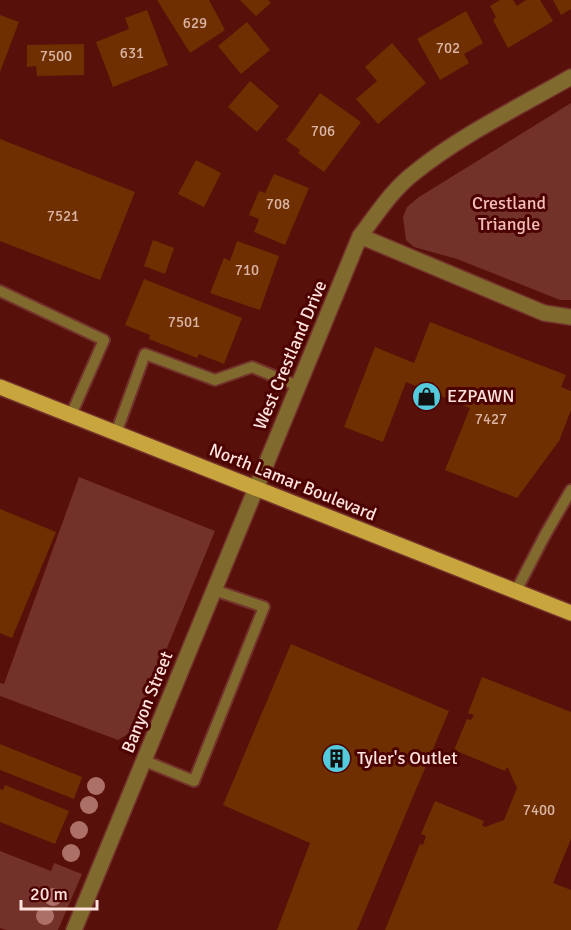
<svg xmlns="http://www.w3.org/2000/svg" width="571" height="930" font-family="Signika,sans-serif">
  <rect width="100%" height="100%" fill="#58100a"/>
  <path fill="#723129" d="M571,103V300H560L457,259L414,247L406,240L403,217L407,207L419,197Z
    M79,477L215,531L133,731L118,740L0,696V683L4,684Z
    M0,851L51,871L54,863L82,874L58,930H6L0,928Z"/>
  <path fill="#6f2f00" d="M157,0H209L225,30L190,53Z
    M240,0H268L271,3L256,16Z
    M500,0H513L517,6L526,0H540L553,21L508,48L493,20L496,17L490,6Z
    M553,0H571V9L561,15Z
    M147,10L168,65L113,87L96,42L129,29L125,18Z
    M466,11L483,43L464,54L469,63L440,80L417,39Z
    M0,15L19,22L0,72Z
    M247,22L270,50L241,74L218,46Z
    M392,43L426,83L378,124L356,99L377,81L365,67Z
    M84,44V75L37,76L36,66L27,67V45Z
    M250,81L279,106L257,132L228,107Z
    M320,93L361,122L324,172L298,153L300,150L286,140Z
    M0,139L135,192L100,280L0,241Z
    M196,160L221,173L204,207L178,194Z
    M274,174L309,188L285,245L254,232L259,219L249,215L259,191L265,193Z
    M153,240L174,248L165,274L144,266Z
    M237,241L279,256L260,310L210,293L224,258L230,261Z
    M144,279L242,318L224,364L199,354L197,358L149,339L150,335L125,325Z
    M430,322L566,375L561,387L571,391V410L559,441L517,498L445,470L470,408L406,382L383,442L344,427L375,347L414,363Z
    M0,509L56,532L12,638L0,633Z
    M291,644L449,711L357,930H277L310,843L223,805Z
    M482,677L571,712V839L553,883L571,890V930H385L420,844L423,845L426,836L421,834L435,801L484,821L482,825L485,827L504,820L517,788L508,768H506L505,771L454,750L467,719L471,720L474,715L468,713Z
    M0,744L82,777L74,799L0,770Z
    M5,785L69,811L55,844L0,822V789L3,790Z"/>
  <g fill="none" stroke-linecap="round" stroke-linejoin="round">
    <defs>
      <path id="service" d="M0,291L104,340L71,415
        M116,433L145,354L215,380L252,367L298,386
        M516,591L545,535L571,490
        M145,761L194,781L264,607L214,590"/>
      <path id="minor" d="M360,236L544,313L571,317
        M74,930L360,236C377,214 392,190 414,173C461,135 519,107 571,77"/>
      <path id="primary" d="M0,387L571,613"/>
    </defs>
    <use href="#service" stroke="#73322c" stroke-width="14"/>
    <use href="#minor" stroke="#73322c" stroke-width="18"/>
    <use href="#primary" stroke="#73322c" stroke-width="18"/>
    <use href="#service" stroke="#806a2d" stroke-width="10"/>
    <use href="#minor" stroke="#806a2d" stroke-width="15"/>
    <use href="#primary" stroke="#c9a53d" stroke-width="15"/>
  </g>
  <g fill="#ad7068">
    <circle cx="96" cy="786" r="9"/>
    <circle cx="89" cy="805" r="9"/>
    <circle cx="79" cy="830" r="9"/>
    <circle cx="71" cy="853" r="9"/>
    <circle cx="53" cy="897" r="9"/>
    <circle cx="45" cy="916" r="9"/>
  </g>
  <defs>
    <symbol id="shop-disc" viewBox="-11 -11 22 22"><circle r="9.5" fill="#54cadd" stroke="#4c0201"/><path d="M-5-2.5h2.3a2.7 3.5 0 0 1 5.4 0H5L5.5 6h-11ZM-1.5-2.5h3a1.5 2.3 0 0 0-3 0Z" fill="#111"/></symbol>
    <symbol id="building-disc" viewBox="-11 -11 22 22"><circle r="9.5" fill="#54cadd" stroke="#4c0201"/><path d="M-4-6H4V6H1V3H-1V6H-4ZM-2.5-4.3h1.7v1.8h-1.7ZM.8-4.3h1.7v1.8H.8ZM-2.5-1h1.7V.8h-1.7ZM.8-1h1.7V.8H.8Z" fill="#111"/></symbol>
  </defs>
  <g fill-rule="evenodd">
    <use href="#shop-disc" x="410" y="380" width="33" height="33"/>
    <use href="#building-disc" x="320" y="742" width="33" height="33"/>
  </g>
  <g text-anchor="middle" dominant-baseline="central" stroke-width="6" stroke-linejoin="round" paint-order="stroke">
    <g font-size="15" fill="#dab5a6">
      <text x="195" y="23">629</text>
      <text x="448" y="48">702</text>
      <text x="132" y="53">631</text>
      <text x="56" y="56">7500</text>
      <text x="323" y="131">706</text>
      <text x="278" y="204">708</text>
      <text x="63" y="216">7521</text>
      <text x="247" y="270">710</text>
      <text x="184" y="322">7501</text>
      <text x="491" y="419">7427</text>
      <text x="539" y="810">7400</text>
    </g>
    <g font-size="18" fill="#f3beb5" stroke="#4c0201">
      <text x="509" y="203">Crestland<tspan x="509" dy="21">Triangle</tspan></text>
    </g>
    <g font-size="18" fill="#fee2dd" stroke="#4c0201">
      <text transform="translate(290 355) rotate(-67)">West Crestland Drive</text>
      <text transform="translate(293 482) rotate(22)">North Lamar Boulevard</text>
      <text transform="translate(147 702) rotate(-68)">Banyon Street</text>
    </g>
    <g font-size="18" fill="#fee2dd" stroke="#4c0201" text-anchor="start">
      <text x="447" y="396">EZPAWN</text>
      <text x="357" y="758">Tyler's Outlet</text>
    </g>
  </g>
  <path d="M21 900v9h76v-9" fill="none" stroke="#fee2dd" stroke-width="3"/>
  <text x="30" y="900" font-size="18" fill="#fee2dd" stroke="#4c0201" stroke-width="4.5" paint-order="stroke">20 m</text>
</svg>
